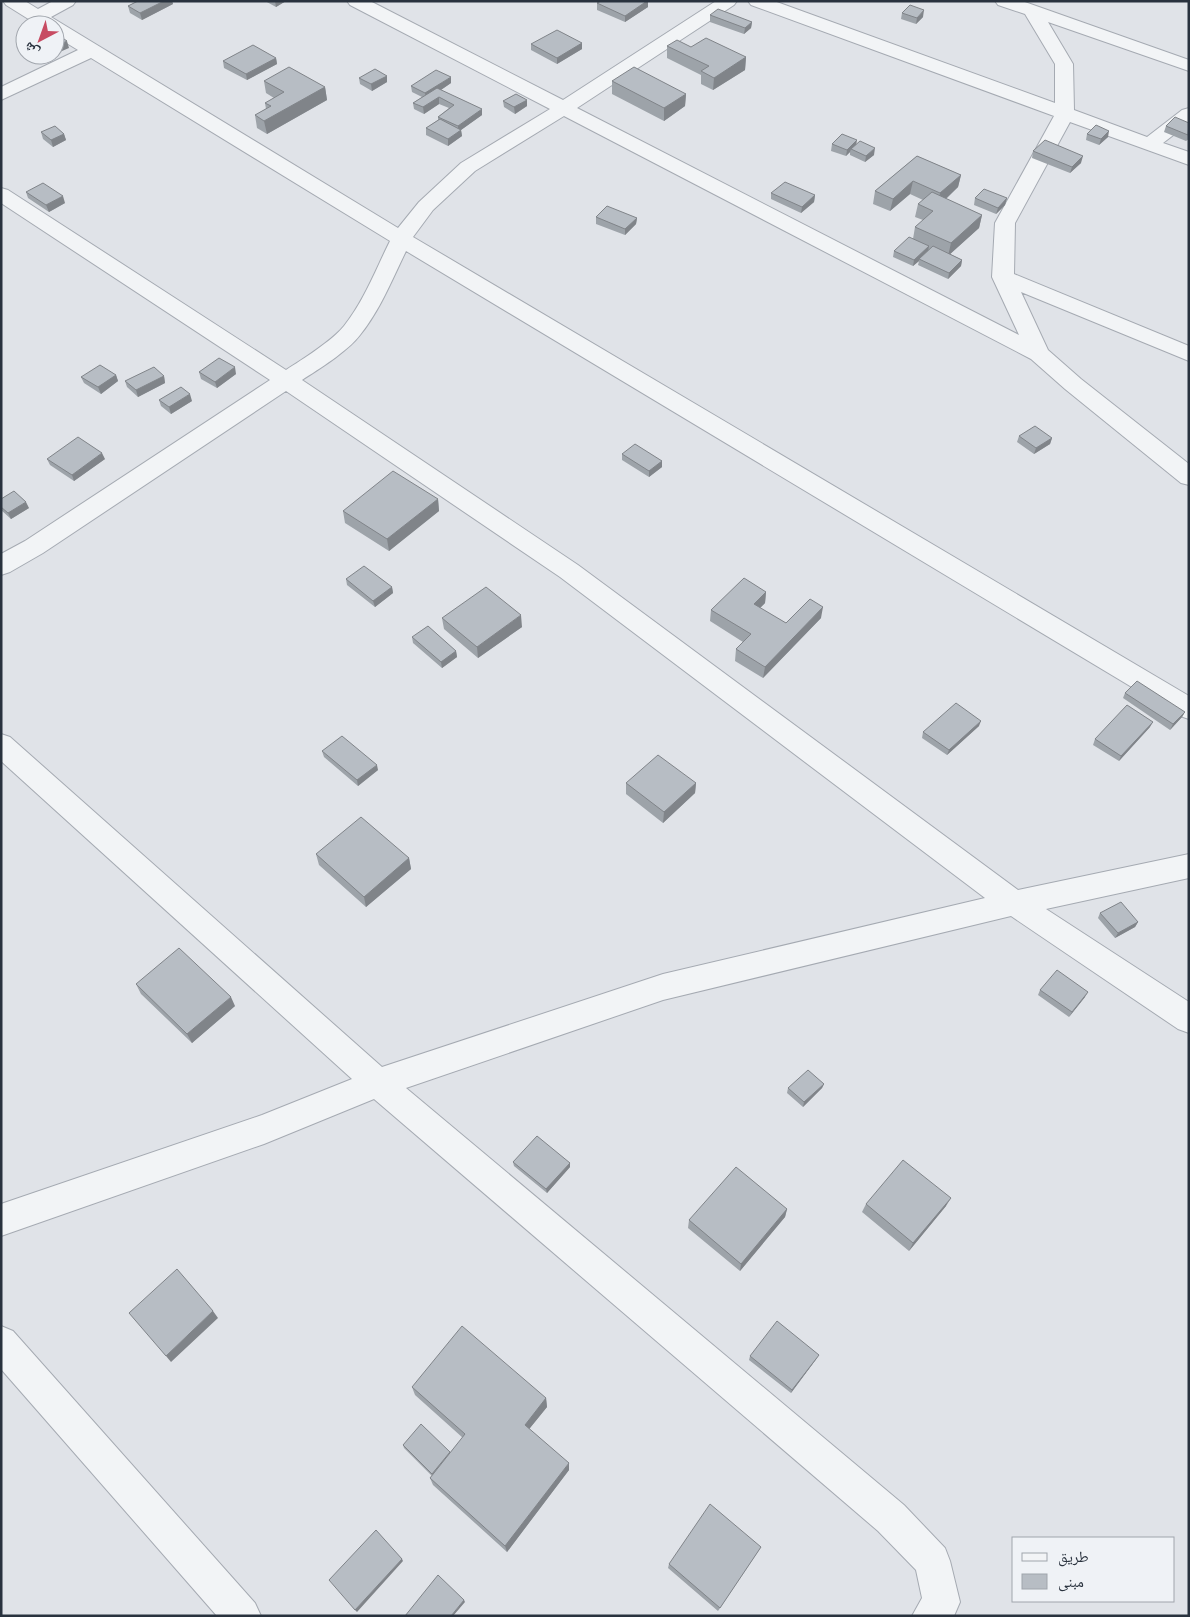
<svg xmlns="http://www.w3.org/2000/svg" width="1190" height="1617" font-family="Montserrat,'Noto Naskh Arabic',sans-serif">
  <rect width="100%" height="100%" fill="#e0e3e8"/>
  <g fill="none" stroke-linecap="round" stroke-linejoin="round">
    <defs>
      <path id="street" d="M3,1H25L38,9L53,1H76L73,5L51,17L398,228L419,202L461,163L550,109L350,5L347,1H370L563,100L716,1H737L734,5L577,108L1019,335L992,277L995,223L1054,116L751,5L748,1H774L1055,103V64L1025,14L998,5L995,1H1022L1189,60V71L1048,22L1073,64L1074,110L1147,137L1182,110L1189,108V123L1163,143L1189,152V165L1070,122L1015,223L1014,274L1189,346V361L1021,292L1048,350L1081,379L1189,464V485L1181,483L1065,389L1031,359L564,116L475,171L433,210L413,237L1189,696V719L1180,716L406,251C392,280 380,310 360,335C348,351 319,369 302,380L578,565L1018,890L1189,854V878L1046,909L1189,1002V1033L1178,1029L1011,916L663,1000L406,1088L904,1505L945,1548L950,1561L960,1602L954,1616H912L922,1598L916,1570L878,1531L374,1099L264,1144L1,1236V1204L262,1115L352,1079L1,761V734L10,737L382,1067L663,974L985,898L560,577L286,391L43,553L10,572L1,575V554L25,541L270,380L1,203V188L8,190L286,370C303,359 332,341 344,326C364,301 376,269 390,241L91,58L1,100V87L78,50L55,36V25H38L6,5Z
        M1,1326L13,1331L255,1603L261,1616H217L1,1369Z"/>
    </defs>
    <use href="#street" stroke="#a5aab2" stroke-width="2"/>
    <use href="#street" fill="#f2f4f6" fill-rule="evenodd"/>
  </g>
  <path fill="#9da3a9" d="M138,1H172L173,4L142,20L130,13L128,6Z
    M265,1H286L276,7Z
    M601,1H648V7L625,22L597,10V3Z
    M902,13L923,17L916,24L901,19Z
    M710,15L752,22L751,28L744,34L710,22Z
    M582,43V49L557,64L531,50V44Z
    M667,46L691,47L746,57L745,70L713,90L701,84V75L667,58Z
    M276,58L277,64L247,80L224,68L223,61Z
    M387,76V82L372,91L360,84L359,78Z
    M264,81L325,87L327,100L267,134L257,128L255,115L266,109L265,103L274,98L266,93Z
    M612,81L686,94L685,106L664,121L612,94Z
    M451,83L441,90L482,115L461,130L462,136L448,146L426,135V128L438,120V117L449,108L439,104L424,114L414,109L413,103L422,97L412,92L411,86Z
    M503,101L527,106L515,114L504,107Z
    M1189,123V139L1186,141L1164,132L1166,126Z
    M41,132L64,134L66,140L53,147L43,139Z
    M1087,134L1108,137L1099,145L1086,140Z
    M832,144H856L874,155L865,162L850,155V152L846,156L831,151Z
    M1033,151L1081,163L1070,173L1032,158Z
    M917,156L961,175L958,187L946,199L982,215L979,228L950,254L962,260L961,266L948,279L918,265L919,261L913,266L893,257L894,251L913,239L915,227L923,220L915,217L918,204L923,200L910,194L890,211L873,204L875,191Z
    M26,192L65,203L49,212L28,198Z
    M771,193L815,195L814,202L801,213L771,199Z
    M975,198H1007L1005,205L996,214L974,205Z
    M596,217L637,218L636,224L625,235L596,224Z
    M199,372L236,374L217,388L201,379Z
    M116,375L118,381L101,394L84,383L81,377Z
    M164,376L165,383L138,397L127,387L125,381Z
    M159,400L192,401L171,414L161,406Z
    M1019,436L1052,438L1050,444L1034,454L1017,442Z
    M622,454L662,461V467L649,477L622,460Z
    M47,459H105L74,481L50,465Z
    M1,499L29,508L11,519L1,510Z
    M438,499L439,511L389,551L345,523L343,511Z
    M346,579L392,587L393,593L375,607L347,585Z
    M766,592L765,603L760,608L786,623L821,618L763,678L735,661L736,649L743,642L710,621L711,610Z
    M442,618L522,627L478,658L444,629Z
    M412,637L456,651L457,657L442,668L413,643Z
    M1125,693L1185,712L1182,717L1170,730L1123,698Z
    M979,726L947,755L922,738L923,732Z
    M1150,727L1119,761L1093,745L1095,739Z
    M322,751L378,770L358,786L324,757Z
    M626,783H696L695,793L663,823L626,794Z
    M316,854L409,858L411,869L366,907L319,865Z
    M1100,913L1138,922L1135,927L1115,938L1098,918Z
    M136,984L235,1006L192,1043L141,994Z
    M1040,990L1085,997L1069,1017L1038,995Z
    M824,1084L822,1088L803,1107L787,1093L788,1088Z
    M513,1162L570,1163V1167L547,1193L514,1166Z
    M866,1204L946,1206L909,1251L862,1212Z
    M787,1209L785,1217L740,1271L688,1228L689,1220Z
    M750,1356L817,1358L791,1393L749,1360Z
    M412,1387L546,1398L547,1407L529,1429L569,1470L507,1552L433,1485L430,1478L432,1476L404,1448L403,1445L450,1453L463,1438L415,1395Z
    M761,1547L718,1611L668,1568L669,1564Z"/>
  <path fill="#808489" d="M164,1H172L173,4L142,20L140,13Z
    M275,1H286L276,7Z
    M647,1H648V7L625,22V16Z
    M924,10L923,17L916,24L917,18Z
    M752,22L751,28L744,34L745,28Z
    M67,41L69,48L55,54V47Z
    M582,43V49L557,64V58Z
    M746,57L745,70L713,90L714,78Z
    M276,58L277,64L247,80L246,74Z
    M387,76V82L372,91L371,84Z
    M451,77V83L426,100L425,93Z
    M325,87L327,100L267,134L264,121Z
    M686,94L685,106L664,121V108Z
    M439,97V104L424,114L423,107Z
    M527,100V106L515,114L514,107Z
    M482,109V115L461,130L462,136L448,146V139L458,132V126Z
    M1109,131L1108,137L1099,145L1101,139Z
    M64,134L66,140L53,147L51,140Z
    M857,140L856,146L851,149L850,152L846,156L847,150Z
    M875,148L874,155L865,162L866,156Z
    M1083,156L1081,163L1070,173L1072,167Z
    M961,175L958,187L938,206L940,193Z
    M913,181L910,194L890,211L893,199Z
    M815,195L814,202L801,213L802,207Z
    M63,196L65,203L49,212L46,205Z
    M1007,198L1005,205L996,214L998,208Z
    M982,215L979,228L948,256L951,243Z
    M637,218L636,224L625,235V229Z
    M929,246L928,252L919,259V261L913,266L914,260Z
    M962,260L961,266L948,279L949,273Z
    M235,367L236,374L217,388L215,382Z
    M116,375L118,381L101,394L98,387Z
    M164,376L165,383L138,397L136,390Z
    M190,394L192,401L171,414L169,407Z
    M1052,438L1050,444L1034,454L1036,448Z
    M102,453L105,459L74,481L72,475Z
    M662,461V467L649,477V471Z
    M438,499L439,511L389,551L387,539Z
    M26,502L29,508L11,519L8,513Z
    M392,587L393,593L375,607L373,601Z
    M766,592L765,603L752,616L754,604Z
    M823,607L821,618L763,678L765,667Z
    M521,615L522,627L478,658L477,647Z
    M456,651L457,657L442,668L441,662Z
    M1185,712L1182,717L1170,730L1173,724Z
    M981,721L979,726L947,755L949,750Z
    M1153,722L1150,727L1119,761L1121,756Z
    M377,765L378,770L358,786L357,780Z
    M696,783L695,793L663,823L664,812Z
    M409,858L411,869L366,907L364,897Z
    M1138,922L1135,927L1115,938L1118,933Z
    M1088,992L1085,997L1069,1017L1072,1012Z
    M231,997L235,1006L192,1043L187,1034Z
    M824,1084L822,1088L803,1107L804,1102Z
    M570,1163V1167L547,1193L546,1189Z
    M951,1198L946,1206L909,1251L913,1243Z
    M787,1209L785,1217L740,1271L741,1264Z
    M213,1311L218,1318L171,1362L166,1356Z
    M819,1355L817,1358L791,1393L792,1390Z
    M546,1398L547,1407L526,1433L525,1425Z
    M569,1463V1470L507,1552L505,1546Z
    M402,1559L403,1561L357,1612L355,1610Z
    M464,1600L465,1602L453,1616H451Z"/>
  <path fill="#b7bdc4" stroke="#808489" d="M138,1H164L140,13L128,6Z
    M601,1H647L625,16L597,3Z
    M910,5L924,10L917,18L902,13Z
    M718,9L752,22L745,28L710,15Z
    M557,30L582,43L557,58L531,44Z
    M58,35L67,41L55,47V36Z
    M706,38L746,57L714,78L701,71L709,66L667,46L677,40L691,47Z
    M253,45L276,58L246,74L223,61Z
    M289,67L325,87L264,121L255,115L271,106L265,103L284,92L264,81Z
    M634,67L686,94L664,108L612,81Z
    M375,69L387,76L371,84L359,78Z
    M436,70L451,77L425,93L411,86Z
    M437,88L482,109L458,126L438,117L454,105L439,97L423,107L413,103Z
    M516,94L527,100L514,107L503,101Z
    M1175,117L1189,123L1188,135L1166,126Z
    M440,119L461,130L448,139L426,128Z
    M1096,125L1109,131L1101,139L1087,134Z
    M55,126L64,134L51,140L41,132Z
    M842,134L857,140L847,150L832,144Z
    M1045,140L1083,156L1072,167L1033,151Z
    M860,141L875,148L866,156L851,149Z
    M917,156L961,175L940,193L913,181L893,199L875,191Z
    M785,182L815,195L802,207L771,193Z
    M43,183L63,196L46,205L26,192Z
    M984,189L1007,198L998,208L975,198Z
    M932,192L982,215L951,243L915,227L933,211L918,204Z
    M607,206L637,218L625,229L596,217Z
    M909,237L929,246L914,260L894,251Z
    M933,246L962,260L949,273L919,259Z
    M219,358L235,367L215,382L199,372Z
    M100,365L116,375L98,387L81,377Z
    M154,367L164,376L136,390L125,381Z
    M181,387L190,394L169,407L159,400Z
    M1035,426L1052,438L1036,448L1019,436Z
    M78,437L102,453L72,475L47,459Z
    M635,444L662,461L649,471L622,454Z
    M393,471L438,499L387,539L343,511Z
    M14,491L26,502L8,513L1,507V499Z
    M364,566L392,587L373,601L346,579Z
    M744,578L766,592L754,604L786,623L810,599L823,607L765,667L736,649L751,634L711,610Z
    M486,587L521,615L477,647L442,618Z
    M428,626L456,651L441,662L412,637Z
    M1137,681L1185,712L1173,724L1125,693Z
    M956,703L981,721L949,750L923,732Z
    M1127,705L1153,722L1121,756L1095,739Z
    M342,736L377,765L357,780L322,751Z
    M658,755L696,783L664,812L626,783Z
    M361,817L409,858L364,897L316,854Z
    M1121,902L1138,922L1118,933L1100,913Z
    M179,948L231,997L187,1034L136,984Z
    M1057,970L1088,992L1072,1012L1040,990Z
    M808,1070L824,1084L804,1102L788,1088Z
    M537,1136L570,1163L546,1189L513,1162Z
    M903,1160L951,1198L913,1243L866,1204Z
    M736,1167L787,1209L741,1264L689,1220Z
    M177,1269L213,1311L166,1356L129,1313Z
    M777,1321L819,1355L792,1390L750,1356Z
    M462,1326L546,1398L525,1425L569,1463L505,1546L430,1478L465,1434L412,1387Z
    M421,1424L450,1452L432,1474L403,1445Z
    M710,1504L761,1547L720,1608L669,1564Z
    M376,1530L402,1559L355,1610L329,1580Z
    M438,1575L464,1600L451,1616H405Z"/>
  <rect width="1190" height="1617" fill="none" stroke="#29323e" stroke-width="5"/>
  <rect x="1012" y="1537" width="162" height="65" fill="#eff2f6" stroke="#a0a5ac"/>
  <rect x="1022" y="1553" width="25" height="8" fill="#f2f4f6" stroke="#a0a5ac"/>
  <text x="1058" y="1562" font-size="15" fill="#29323e">طريق</text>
  <rect x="1022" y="1574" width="25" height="15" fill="#b7bdc4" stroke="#a0a5ac"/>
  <text x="1058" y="1587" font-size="15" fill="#29323e">مبنى</text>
  <g transform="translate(40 40) rotate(221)"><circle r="24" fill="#eff2f6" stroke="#a0a5ac"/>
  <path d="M0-4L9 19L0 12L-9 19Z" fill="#c74b62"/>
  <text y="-8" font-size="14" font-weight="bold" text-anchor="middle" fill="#29323e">ش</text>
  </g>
</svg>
